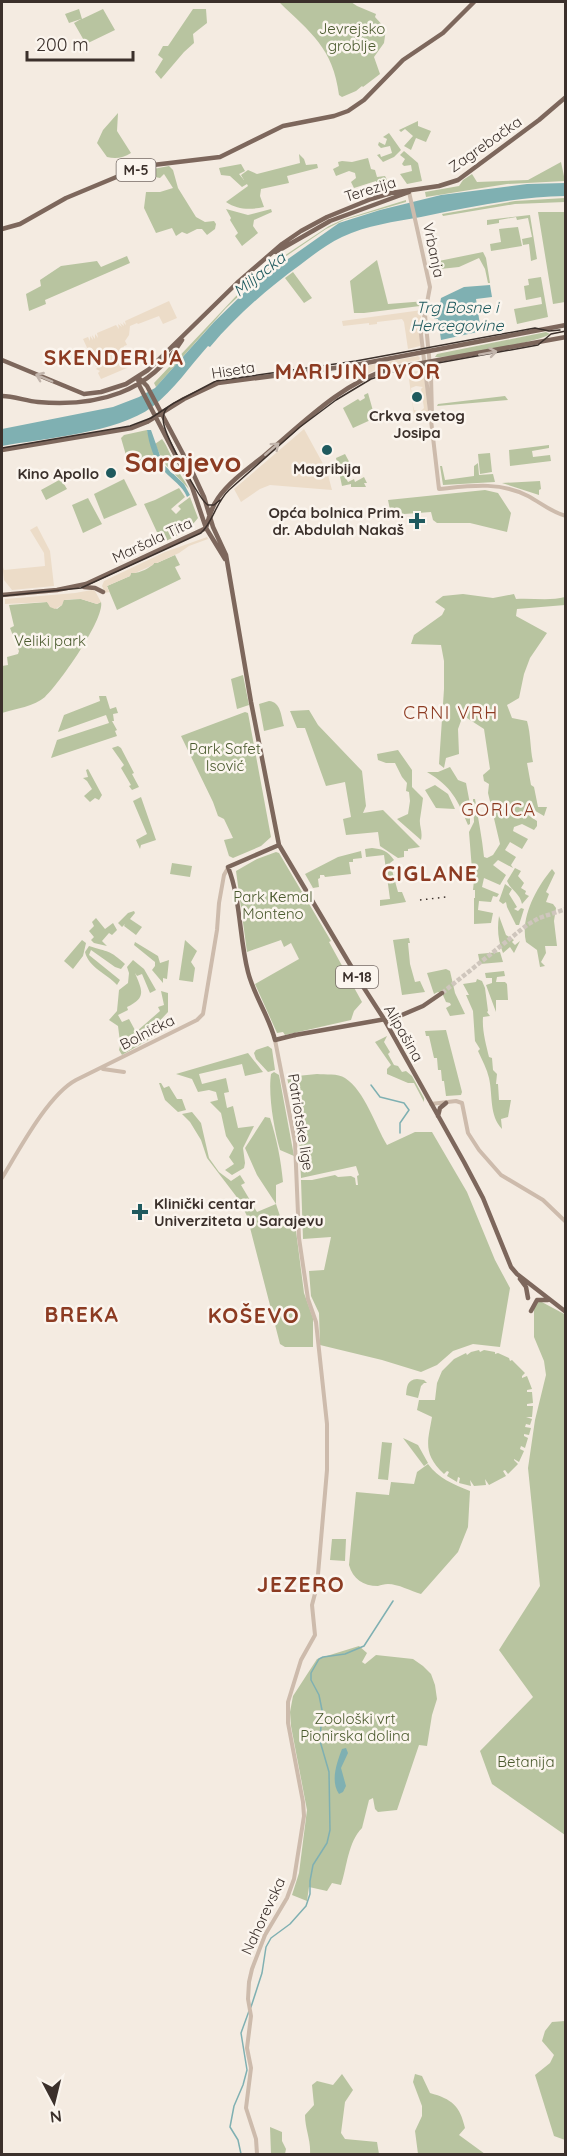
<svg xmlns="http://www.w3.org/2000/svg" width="567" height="2156" font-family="Quicksand,sans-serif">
  <rect width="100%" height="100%" fill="#f4ebe1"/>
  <path fill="#b8c4a0" d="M279,2H351L357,6L376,14L375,17L386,29L384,43L374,57L380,74L363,87L362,86L356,91L342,97L339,95C333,48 311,33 279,2Z
    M79,9L82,19L103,9L115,30L86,44L74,23L81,19L69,23L65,14Z
    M193,9H206L207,23L193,34L194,43L184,52L161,79L155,72L163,59L158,55L163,46H168Z
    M118,113L117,131L131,153C123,158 116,159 107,157L97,143L103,130Z
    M418,121V126L431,131L426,142L416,138L411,150L404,146L413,136L405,129L401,132L399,130Z
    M389,133L401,150L394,157L383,162L377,155L380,154L381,157L392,153L390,146L381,148L378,145L379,142L385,145L387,139L383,137Z
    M404,151L418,163L422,181L407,184L400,174L412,171L411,165L404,166L402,164L405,159L400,155Z
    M299,154L304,159L306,165L317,164L318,168L287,176L289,183L261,189L260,196L264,207C250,210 238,210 226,202L248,186L247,184L242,187L230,176L221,175L219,168L241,164L245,171L239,174L244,180L241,175L248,170L257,174L300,163Z
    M368,158L371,169L375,170L377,177L385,176L392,190L381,193L376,181L354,188L351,182L356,178L355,173L349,171L336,176L333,169L339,166L338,162L342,161L352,162Z
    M561,162L565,181L507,184L426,197L425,192L459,186L463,180L472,174L477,182L528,180Z
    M169,166L173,170L178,188L196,217L205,222L214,221L216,224L215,229L207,235L202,229H197L187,234L182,232L176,236L172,228L156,233L144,208L146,192H160L173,188L164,174L160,178L155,177L148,170Z
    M565,198V202L515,204L443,216L442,214L515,201Z
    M406,200V202L344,220L326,229L279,261L260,276L226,308L156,387L154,383L238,294L278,260L329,226L342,220Z
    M226,209L248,215L271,209L272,212L254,220L253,226L258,233L242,246L235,236L238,233L230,220L231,218Z
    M538,212H565V302L553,304Z
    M530,215L537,259L531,261L529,244L523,245L522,239L532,237L528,218L517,220L516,217L499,220V223L487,225V220Z
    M518,227L522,246L491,251L490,244L501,242L499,229Z
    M483,252L486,258L490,283H488L485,269L479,258L459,267L431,270L429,263Z
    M127,256L130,263L45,300L46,304L29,311L26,294L41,286L40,280L61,266L97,261L101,267Z
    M377,260L388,304L426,301L420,306L364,313H354L350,281Z
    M293,272L312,298L304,303L285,278Z
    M541,277L548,317L517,324L514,309L542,304L541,297L526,300L524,286L529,285L528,279Z
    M546,332L550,334C539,342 448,359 435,357L437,354Z
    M368,393L375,418L353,428L343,408L358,399L360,401L365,398L364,395Z
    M505,396L508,400L437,406L438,404Z
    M147,430L155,456L130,469L121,438L124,435Z
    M162,439C168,447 171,457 176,467C179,473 185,481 189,489L164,463L155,444Z
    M549,445V448L532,451L533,457L550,455L551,461L510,466L509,450Z
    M490,453L492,472L480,474L478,454Z
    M345,454L352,467L343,472L348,482L354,479L355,482L364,477L367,483H364L366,487H351V484L342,486L336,458Z
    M478,463L479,475L493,474L495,482L443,485L440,466H442L445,480L474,476V466Z
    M61,479L67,489L46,500L41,490Z
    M124,479L137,505L104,519L94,494Z
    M540,481L541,489L539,490V495L502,483Z
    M179,488L185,497L171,509L176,514L181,509L178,506L190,497L198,518L188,530L162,543L144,504L155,500Z
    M485,490L498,493L511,513L507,532L470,523H437L433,520L431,512L391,515L388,500Z
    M88,498L102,524L83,533L72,505Z
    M175,555L180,565L175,567L181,579L117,610L107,586L130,576L131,573C138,574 151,568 155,562L157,563Z
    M463,594L493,598L514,594L516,599C532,598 551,601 565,597V605L517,609L516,616L547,633L530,658L524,674L519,698L507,705L512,718L527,721C531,735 530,748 533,762L527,763L531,785L534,787L538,807H547L544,816L532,809L528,815L537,821V826L534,830L522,824L514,827L513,831L528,839L522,849L510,842L505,850L516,857L511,865L513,868L498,860L493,865L506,875L500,885L484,878L482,887L499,894L497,897L493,896L491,902L479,901L478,910L493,913L491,923L474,924V898H475V890H473L475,870H472L469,832L474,822L473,799H475C478,818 482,837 484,857L487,858L493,855L500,844L488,793L489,784L484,781L483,775L490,769L484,729L467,718L465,710L458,729L459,754L446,758L444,768L439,764L444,689V661L441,645L411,644L414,635L442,615L445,609L435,602L443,596Z
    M81,599L97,604L101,602C105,619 59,684 45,697C35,706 15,709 2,713V666L8,665L7,657L18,654L19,651L10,628L14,626L9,605L47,602L57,609L62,605L63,600Z
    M243,675L249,705L237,709L231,679Z
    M99,696H106L110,709L116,707L118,713L113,714L114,721H112L117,730L115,731L117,736L51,758L57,740L109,723L106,715L58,732L64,715L100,701Z
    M269,701C281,702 281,716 284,726L264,731L259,704Z
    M309,710L318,725L362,771L366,806L363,813L383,810L420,847L408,849V851H404V857L398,858L380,846L378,832L346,835L343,819L351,817L345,782L326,786L305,728H297L290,711Z
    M245,712L248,713L271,837L261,846L233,858L229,856L224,840L233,838L224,819L218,816L213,802L181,736Z
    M118,746L121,748L134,773L132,774L139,787L132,790L129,786L131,785L121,768L124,765L112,748Z
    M398,750L412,770V787L423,798C422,806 421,812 420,819C419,826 423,832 421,840L397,819L408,814L410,801L409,792L406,791L407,783L402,777L395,763H386L378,760L377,754Z
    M450,767L458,780L466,783L470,804V824L468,825C458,800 451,786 427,772H438Z
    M88,769L102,795L99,800L95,798L90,802L84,796L92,789L87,781L83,778L88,777L86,770Z
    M435,785L448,794L455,809L436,808L425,790Z
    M141,797L156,840L141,845L140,849L136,840L147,834L133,801Z
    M372,848C382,849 388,851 394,860L390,863L398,892H402L406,902L380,906V900L390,899L384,855L366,857L365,849Z
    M361,851L362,858L353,859V862H349L351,874L325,877L324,875H320V878L318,879L319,887L313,888L305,874L338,857Z
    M276,852L279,853L331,941L329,942L362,1002L354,1011L351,1020L285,1035L283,1032L277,1033L255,984L299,959L291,943L284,947L281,940L247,952L236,871L257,859Z
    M172,863L192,866L190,877L170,874Z
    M515,868L521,871L518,876L524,883L521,888L526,891L525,894L529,896L522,904C520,893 510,889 507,881Z
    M552,869L555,873L546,892L549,894L546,902L553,904L556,908L554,921L557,946H545L546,953L541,962L545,966L540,967L537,950L526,942C520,917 537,887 552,869Z
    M505,884L512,889L509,894L517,907L514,909L518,911L521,908L524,909L519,925H516L507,907L506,902L503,904L499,901Z
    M134,911L135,913L130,919L142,927L136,935L124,926L125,924L122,927L118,923L128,913Z
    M499,916L506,935L514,940L512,942L515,945L520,941L514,953L510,947L503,953C498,941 497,929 499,916Z
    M96,918L105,929L113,923L117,930L112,935L109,933L102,941L107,946L94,943L91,940L94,937L89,931L94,926L92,922Z
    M409,938L410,943H408L410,964L415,982L420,981L425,992L402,995L393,940Z
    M82,940L86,943L83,956L73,969L64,961Z
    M185,940L197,951L191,962L195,968L193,982L179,980Z
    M135,942L158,956L160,963L169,960L167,979L163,978V983L152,970L155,966V962L134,945Z
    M89,946C108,952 110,950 125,964L121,969L115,967L91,950L89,955L120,980L117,985C106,973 89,968 85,952Z
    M500,952L503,962L480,964L478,954Z
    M133,960L144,969L156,990L150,993L142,974L137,976L135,973C142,990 147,998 127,1007L128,1010L118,1015L122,1022L129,1019L136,1032L120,1042L118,1026L109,1020L117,1011L119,990L128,983L129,973L127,967Z
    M446,969L450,971L455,993L465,1014L450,1016L446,1008L451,1005L450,1003L446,1002L442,993L438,992L434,994L427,973Z
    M504,971L505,976L497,977L496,982H505L507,984L508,1000H496V1012L486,985L492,983V978H486L485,973Z
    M477,979L482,981L485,988L488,1011L487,1012L490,1016L483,1017C482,1031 486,1044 489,1057L492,1058L493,1070L497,1074L496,1084H498L499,1100H511L508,1117L501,1119L502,1129C489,1115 493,1096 489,1078C487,1069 482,1060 478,1051L480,1049L475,1041L473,1011L466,995H469L463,984L476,982Z
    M161,991L168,993V1012L152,1029L157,1035L122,1055L119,1050L120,1046L160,1011L158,1007L164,1005Z
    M446,1030L462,1092L461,1095L446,1096L444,1081H442L441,1070H438L437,1058H434L429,1036H426L425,1031Z
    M387,1036L384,1042L390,1052L388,1054L394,1065L398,1066L402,1072L406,1071L412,1076L424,1098V1102L414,1083H408L387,1074V1069L391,1065L375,1042Z
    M268,1046L272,1049L275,1070L268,1072L256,1059L254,1053L256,1050Z
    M248,1053L263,1072L245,1076L242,1064L199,1074L202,1084L226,1078L229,1092L224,1093L227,1108L233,1106L238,1128L254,1126L243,1148L245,1163L244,1168L232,1175L225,1170L234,1164L229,1157L234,1148L226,1136L221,1113L210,1102L218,1100L216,1092L209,1090L198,1092L192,1079L176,1074Z
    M274,1072L279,1075L294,1156L280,1150C274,1129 268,1095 271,1074Z
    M317,1074C325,1075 338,1073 345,1078C365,1091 375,1125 387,1145L415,1132H432L467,1192L495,1260L510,1288L500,1347L473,1344L453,1351L437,1365L421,1372L382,1360L320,1345L319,1313L311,1296L309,1271L324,1270L331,1237L303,1239L301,1180H312L335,1175L338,1177L351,1176L355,1178L356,1185H358L357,1176L359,1175L356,1166L301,1178L299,1139L287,1077Z
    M159,1083H161L164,1088L169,1086L177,1099H182L186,1110L178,1112L165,1100Z
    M192,1112L201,1123L209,1158L219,1172L231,1181L240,1175L245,1183L241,1185L257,1212L276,1204L257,1175L245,1148L265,1117L270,1118C277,1139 281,1161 283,1182L276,1185V1204L282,1222L295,1223L304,1293L313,1318V1347H285L280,1344L247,1216L239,1200L207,1158L201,1140L190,1122L182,1114Z
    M540,1301L566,1315L565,1835L492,1784L480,1751L533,1697L499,1650L540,1586L528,1468L535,1420L546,1375L544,1361L534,1337V1304Z
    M479,1350L480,1352L484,1350L495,1352V1354L498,1353L509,1358L510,1361L512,1360L525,1373L522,1376V1378L527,1376L532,1389L527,1390V1392H532L533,1403L527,1404V1406H533L532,1417H526L532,1419L530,1425L526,1424L525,1427L531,1428L529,1435L524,1434V1436L528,1438L525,1448L521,1446L520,1449L524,1451L519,1462L514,1459V1460L518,1464L508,1474L505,1470L503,1471L506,1476L489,1485L485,1479L486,1485L474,1486L470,1480L471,1486L459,1483L460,1478L458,1477L457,1482L447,1476L449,1472L447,1471L444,1474C422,1453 428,1441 432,1417L417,1410L419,1400H435L437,1383L442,1371L454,1359L466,1353L467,1355L471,1352Z
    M417,1379L424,1380L427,1383H424L421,1386L418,1398L406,1395C407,1386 407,1380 417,1379Z
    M403,1438L418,1445L428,1463L424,1466Z
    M382,1442L392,1443L388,1480L378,1479Z
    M428,1464C439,1479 453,1484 470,1491L468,1527L458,1552L421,1594C411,1591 398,1584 388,1584C384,1584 381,1585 378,1586C363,1586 353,1579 349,1565L356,1492L389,1495L391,1482L414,1484L417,1472Z
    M332,1539H346L345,1561L330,1560Z
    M359,1646L367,1653L362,1662L365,1664L376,1655L413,1659L423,1666L431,1674L435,1685L437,1699L432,1715L427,1746L419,1745L397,1810L378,1812L375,1809L373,1798L369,1800L362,1828C348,1842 347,1867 341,1885L332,1883L327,1891L309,1887L307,1901L292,1895L299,1873L307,1810L291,1726L290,1712L293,1696L317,1659Z
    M565,2021H566L565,2140L554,2136L535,2075L550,2063L554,2055L542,2041L545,2031L552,2022Z
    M342,2074L353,2090L345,2102L341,2133L345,2139L377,2142L379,2154H310C311,2140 305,2129 305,2115L314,2105L312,2085L317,2081L333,2085Z
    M415,2074L422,2076L430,2093C452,2099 460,2106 465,2128L459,2135L485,2154H418L415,2131L422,2116V2106L413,2082Z
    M270,2127L282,2132V2141L286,2149L285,2154H271Z"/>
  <path fill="#ecdcc8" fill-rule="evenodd" d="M169,301L177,318L163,324L159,316L138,324L137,323L130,326L129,335L125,341L127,345L124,346L122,351L124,356L129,354L134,365L101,379L98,373L100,371L96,369L98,367H96L83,339L88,337L90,341V336L93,340L92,335L95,339V334L98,338L97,333L116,325L119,329L118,324L122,327L120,323L124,326L123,322L126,325L125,321Z
    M422,310L420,326V346L408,349L404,322L402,319L377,322V324L369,325V323L343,326L342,321Z
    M418,356L420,358L419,360L381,367L358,379L354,368Z
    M419,371L424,374L428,411L427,413L414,415L408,372ZM416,386L423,387L421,389L424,408L420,412L414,410L413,406L411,388Z
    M304,429L327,471L332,490L270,485L260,489L241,502L234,489Z
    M37,526L50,551L54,586L12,590L4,580L2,564L4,570L45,566L44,553L30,530Z
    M207,537L208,539L189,546L179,553L157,563H154L153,565L135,573H131L130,576L107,586L109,592L105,593L102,586L104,581L165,552Z
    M92,590L95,591L101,602L97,604L81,599H73L64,600L62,605L55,609L50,607L47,602L5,604V599L75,593Z"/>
  <path fill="#7fb0b2" d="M565,183V196C516,197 470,207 421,217C394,222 367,225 342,237C327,244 313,255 300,265C267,289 237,315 210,347L208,346C190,366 174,390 152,407C117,433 45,438 2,446V429L113,407L139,397L155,388L214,322L254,283L339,223L380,210L441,195L527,184Z
    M490,285L492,297L476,299L480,325L477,326L482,331L441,340L438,319H434L430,307L440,304L441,298L464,287Z
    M147,430H151L163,464L184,484L190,495L187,497C182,485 173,481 164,471C154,461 149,444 147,430Z
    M346,1748L348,1753L341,1768L346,1786L343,1792L339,1794C330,1781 337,1762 342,1749Z"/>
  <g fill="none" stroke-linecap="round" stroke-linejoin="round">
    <path stroke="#7fb0b2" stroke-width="1.5" d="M371,1085L380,1097L404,1103L409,1110L400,1123V1133
      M251,2007L262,1973L266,1947L271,1938L290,1924L306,1906L310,1894V1881L313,1865L327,1843L330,1830L329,1772L320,1741L322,1710L319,1695L311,1680V1673L319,1659L323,1657L345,1654L364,1646L393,1601
      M241,2154L238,2140L230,2127L234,2106L243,2085L247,2070L241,2033L249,2011"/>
    <path stroke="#cfc6bd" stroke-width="4.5" stroke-dasharray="4.5 2" stroke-linecap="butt" d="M442,993L527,925L539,918L566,909"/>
    <path stroke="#cdbbac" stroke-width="4" d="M409,192L430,287L421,334L439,489C469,486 499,481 528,496C541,503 551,512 566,516
      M425,315L431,376L432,415
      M103,1069L124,1072
      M431,1104L456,1101L462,1103L468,1133L479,1150L501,1175L543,1200L566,1222
      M2,1178C19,1150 48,1095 76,1080L197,1020L203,1014L217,930L219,903L224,875L228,868
      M257,2154L256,2139L246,2108L251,2068L247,2048L251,2016L248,1999L249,1982L252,1969L265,1935L287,1898L294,1879L304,1816L303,1802L288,1723V1702L301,1660L315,1635L312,1605L317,1586L327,1470V1424L316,1322L308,1299L299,1238L295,1142L275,1040"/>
    <path stroke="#7d675c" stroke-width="4.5" d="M2,229L20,224L66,198L126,173L153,165L220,157L283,126L334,116L348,111L364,100L403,60L443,33L474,2
      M276,252L330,221L409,192
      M2,360L84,394L101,392L126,384L148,370L237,283L282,244L301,231L327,217L371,199L391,193L439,186L458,180L539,120L566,97
      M138,377L147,386L191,469L204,497L213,527L226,555L251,702L279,845L364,988L384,1019L464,1162L483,1198L511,1267L517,1274L566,1312
      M138,377L139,385L192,487L206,528L225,559
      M2,396C14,396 26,401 38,402C98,407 149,393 182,340
      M2,450L132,428L147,422L184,399L218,383L350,366L566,325
      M84,587L95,588L103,592
      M2,595L57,590L86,584L202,530L206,528C209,517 211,508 218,498C230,481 249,468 265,455C302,424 342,383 389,369L566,337
      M279,845L228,867C241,900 239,937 248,972C254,996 269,1016 275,1040L295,1035
      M438,1116L440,1108L446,1103
      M520,1279L526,1287L528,1298
      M531,1311L537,1300H548"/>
    <path stroke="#3b302b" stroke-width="1.5" d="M168,407C163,412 162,417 164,425C166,436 199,500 208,505H214L220,500
      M2,448L130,426L151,418L174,403L216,381L356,361L535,328L549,331L560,330
      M2,596L81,588L201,533C213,522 216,502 229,490L300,427L336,400L371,379L399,370L538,345L551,334L566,331"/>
    <path stroke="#3b302b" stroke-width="1.5" stroke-dasharray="1.5 4.5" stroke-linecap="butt" d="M420,900L446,897"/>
    <path stroke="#7d675c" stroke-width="4.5" d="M295,1035L397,1017L423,1006L442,993"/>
  </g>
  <defs><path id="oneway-shaft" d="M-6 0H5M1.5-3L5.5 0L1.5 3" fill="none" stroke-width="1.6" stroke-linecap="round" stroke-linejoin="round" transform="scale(1.5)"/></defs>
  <g stroke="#c2b5ac">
    <use href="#oneway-shaft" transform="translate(488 353) rotate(-10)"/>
    <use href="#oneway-shaft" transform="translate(44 378) rotate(-157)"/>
    <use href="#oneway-shaft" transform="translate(272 449) rotate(-41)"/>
  </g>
  <g fill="#1f5a5e" stroke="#fbf5ee" stroke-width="2">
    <circle cx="417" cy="397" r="6"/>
    <circle cx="327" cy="450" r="6"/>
    <circle cx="111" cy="473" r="6"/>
    <path d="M414 512h6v6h6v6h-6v6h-6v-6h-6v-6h6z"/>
    <path d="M137 1203h6v6h6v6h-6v6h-6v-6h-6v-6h6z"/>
  </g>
  <g text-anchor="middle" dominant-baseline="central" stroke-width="5" stroke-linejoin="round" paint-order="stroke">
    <g fill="#fbf5ee" stroke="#756b66" stroke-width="1.5">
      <rect x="116.5" y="159" width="39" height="22" rx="4.5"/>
      <rect x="336" y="966" width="42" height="22" rx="4.5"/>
    </g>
    <g font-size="14" font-weight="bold" fill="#3b302b">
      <text x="136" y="170">M-5</text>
      <text x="357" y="977">M-18</text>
    </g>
    <g font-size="15" fill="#4a5a2e" stroke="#fbf5ee">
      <text x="352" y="28">Jevrejsko<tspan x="352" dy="17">groblje</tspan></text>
      <text x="50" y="640">Veliki park</text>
      <text x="225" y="748">Park Safet<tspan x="225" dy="17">Isović</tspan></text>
      <text x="273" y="896">Park Кemal<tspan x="273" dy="17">Monteno</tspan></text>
      <text x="355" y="1718">Zoološki vrt<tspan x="355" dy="17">Pionirska dolina</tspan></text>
      <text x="526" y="1761">Betanija</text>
    </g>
    <g font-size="15" fill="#3b302b" stroke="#fbf5ee">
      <text transform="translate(485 144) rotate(-35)">Zagrebačka</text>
      <text transform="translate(370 189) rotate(-17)">Terezija</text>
      <text transform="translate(434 250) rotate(78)">Vrbanja</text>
      <text transform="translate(233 370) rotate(-9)">Hiseta</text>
      <text transform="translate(152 540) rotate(-25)">Maršala Tita</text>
      <text transform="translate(147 1032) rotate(-27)">Bolnička</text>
      <text transform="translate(404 1033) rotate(60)">Alipašina</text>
      <text transform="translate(301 1122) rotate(81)">Patriotske lige</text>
      <text transform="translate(263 1916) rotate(-65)">Nahorevska</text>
    </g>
    <g font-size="15" font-weight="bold" fill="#3b302b" stroke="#fbf5ee">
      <text x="417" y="415">Crkva svetog<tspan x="417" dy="17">Josipa</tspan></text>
      <text x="327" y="468">Magribija</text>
      <text x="99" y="473" text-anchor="end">Kino Apollo</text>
      <text x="404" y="512" text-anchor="end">Opća bolnica Prim.<tspan x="404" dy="17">dr. Abdulah Nakaš</tspan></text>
      <text x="154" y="1203" text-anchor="start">Klinički centar<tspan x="154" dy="17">Univerziteta u Sarajevu</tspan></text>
    </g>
    <g font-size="16" font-style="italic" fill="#1f5a5e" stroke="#fbf5ee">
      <text transform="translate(259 274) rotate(-38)">Miljacka</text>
      <text x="457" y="307">Trg Bosne i<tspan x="457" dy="18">Hercegovine</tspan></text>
    </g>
    <g font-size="18" letter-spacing="1.5" fill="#8c3b22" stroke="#fbf5ee">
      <text x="451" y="712">CRNI VRH</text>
      <text x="499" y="809">GORICA</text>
    </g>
    <g font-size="21" font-weight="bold" letter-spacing="1.5" fill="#8c3b22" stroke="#fbf5ee">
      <text x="114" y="357">SKENDERIJA</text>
      <text x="358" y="371">MARIJIN DVOR</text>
      <text x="430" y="873">CIGLANE</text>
      <text x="82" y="1314">BREKA</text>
      <text x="254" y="1315">KOŠEVO</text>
      <text x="301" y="1584">JEZERO</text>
    </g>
    <g font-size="27" font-weight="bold" fill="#8c3b22" stroke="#fbf5ee">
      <text x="183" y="462">Sarajevo</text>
    </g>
  </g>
  <rect width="567" height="2156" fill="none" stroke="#3b302b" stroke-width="6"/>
  <g transform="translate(54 2102) rotate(173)" stroke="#fbf5ee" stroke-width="4.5" paint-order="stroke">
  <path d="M0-4.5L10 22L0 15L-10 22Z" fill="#3b302b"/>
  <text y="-9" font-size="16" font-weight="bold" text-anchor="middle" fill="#3b302b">N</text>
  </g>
  <path d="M27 51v9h106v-9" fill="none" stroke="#3b302b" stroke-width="3"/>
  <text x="36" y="51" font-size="18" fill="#3b302b" stroke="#fbf5ee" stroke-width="4.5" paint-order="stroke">200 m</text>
</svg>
